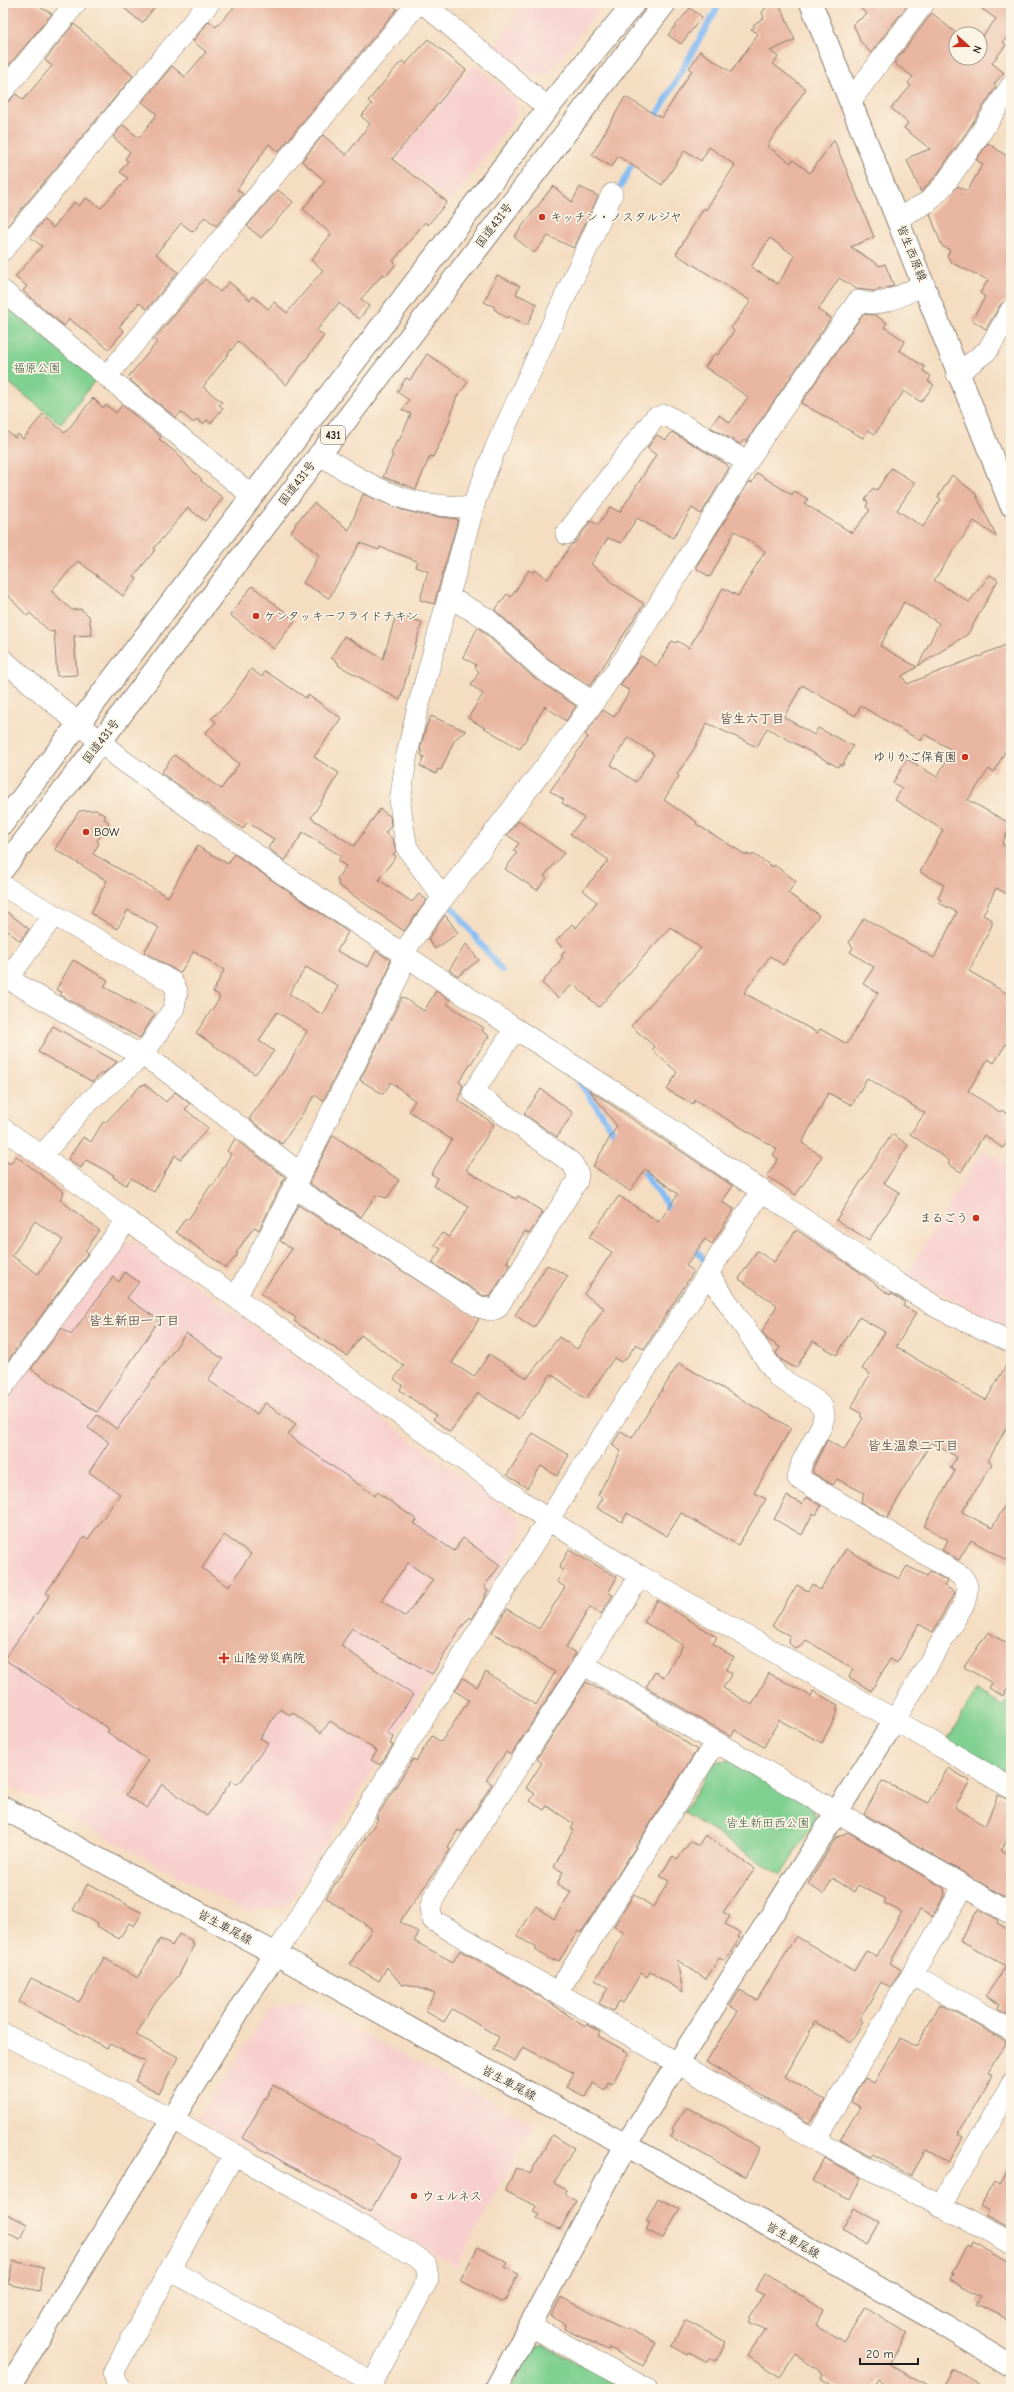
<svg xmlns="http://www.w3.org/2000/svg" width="1014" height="2392" font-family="'Comic Neue','Klee One',sans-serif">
  <rect width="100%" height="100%" fill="#fcf5e5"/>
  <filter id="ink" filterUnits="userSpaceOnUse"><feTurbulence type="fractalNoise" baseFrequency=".025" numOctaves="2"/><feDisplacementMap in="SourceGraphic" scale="8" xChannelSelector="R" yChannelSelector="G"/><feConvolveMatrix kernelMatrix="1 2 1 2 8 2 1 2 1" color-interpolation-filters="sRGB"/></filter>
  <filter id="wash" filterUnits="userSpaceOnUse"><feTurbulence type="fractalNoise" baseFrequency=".012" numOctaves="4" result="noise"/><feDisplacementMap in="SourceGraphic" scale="16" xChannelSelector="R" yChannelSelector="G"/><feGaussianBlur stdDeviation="0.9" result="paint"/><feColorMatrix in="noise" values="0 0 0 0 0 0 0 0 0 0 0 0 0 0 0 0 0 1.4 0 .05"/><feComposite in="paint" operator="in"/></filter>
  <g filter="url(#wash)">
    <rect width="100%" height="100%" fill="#f4ddc1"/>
    <path fill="#f7d0ce" d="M524,3H604L549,74L530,75L496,46Z
      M474,64L516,99L518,115L451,202L396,157Z
      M983,1149L1005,1162L1011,1152V1330L906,1275Z
      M135,1241L520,1518L523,1534L287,1906L246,1912L3,1782V1404L121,1243Z
      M303,2002L533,2124L457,2267L197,2118L237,2061L267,2011Z"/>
    <path fill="#80d091" stroke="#4e7656" d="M3,302L96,379L61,424L3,378Z
      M976,1690L1002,1705L1011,1692V1772L1008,1778L947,1742Z
      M729,1760L811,1805L816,1819L781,1875L683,1812L715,1762Z
      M544,2345L627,2389H510L532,2349Z"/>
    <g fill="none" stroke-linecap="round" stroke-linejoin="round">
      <path stroke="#83bcf4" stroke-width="6" d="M653,122L720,3
        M621,186L635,159
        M452,907L502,971
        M575,1076L618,1138
        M639,1166L673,1214
        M693,1244L703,1259"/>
    </g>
    <g id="blocks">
      <path fill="#e8b5a0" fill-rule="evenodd" d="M3,3H33L52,14L3,72Z
        M118,3H158L142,23Z
        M238,3H389L397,9L278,152L269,144L237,190L243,194L216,226L205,217L193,232L181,223L156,254L178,272L147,309L139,303L119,327L124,331L109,349L69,319L64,326L23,291L27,286L15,277L42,246L30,237L44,220L53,228L74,202L79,206L86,198L101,208L128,178L120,172L128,161L125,159L130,152L113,137L123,125L139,138L157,114L142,102L172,66L185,77L206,52L193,41L209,21L216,27Z
        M774,3H779L795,40L770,51L778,57L773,64L806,89L767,146L791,163L793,160L810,173L834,140L874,237L851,247L880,266L885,264L894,286L874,291L857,289L839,278L818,310L831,318L746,442L744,440L740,444L710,427L719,415L730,423L748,397L705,367L715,353L718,355L734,331L731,328L751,301L676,254L704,208L706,210L735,165L709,147L701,161L685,150L662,185L618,156L612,167L592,155L625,97L662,118L692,70L689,69L700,51L731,72L758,34L751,29L755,27L753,25L764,18L762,13L766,7ZM770,238L795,256L778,284L751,267Z
        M854,3H909L871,53L859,40L860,39L853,24L867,14Z
        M974,3H1011V32L1003,42L1006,45L992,63L1004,73L994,84L996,87L966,133L936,176L921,192L907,160L912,156L930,149L904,128L908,123L891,108L911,86L908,83L913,77L894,63L932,13L957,34L956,58H980V39L996,19Z
        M690,8L702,17L681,44L668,35Z
        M74,24L133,76L3,231V103L8,102L16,94L23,100L52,66L45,60Z
        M428,39L466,70L392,159L447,202L428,225L425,222L393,261L396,264L386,276L383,274L361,299L369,306L359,319L339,303L317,330L324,336L286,385L238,341L203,387L222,402L219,405L223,408L211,423L207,420L203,424L197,419L194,423L181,412L176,418L130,380L131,378L129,376L157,342L154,339L205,279L220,292L229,282L250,300L253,296L268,309L274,302L287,313L323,270L311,260L331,234L303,209L325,181L302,161L323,135L346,155L370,124L361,116L372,104L368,101L398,65L403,61L406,64Z
        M988,143L1011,159V298L1001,304L986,329L972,320L985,297L980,293L988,280L952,263L947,256L950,250L942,246L930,214L958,186L967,191L983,164L976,160Z
        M553,186L572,202L580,187L598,196L574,248L548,236L534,253L514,237Z
        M278,190L293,202L261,238L247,226Z
        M497,275L520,286L516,294L537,304L527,325L508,316L507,318L494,309L495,307L484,302Z
        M863,314L875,315L887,323L884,327L905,341L899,350L925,367L923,371L931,376L928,381L934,385L921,402L904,391L875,434L868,430L863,438L801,403Z
        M427,354L468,382L456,398L448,425L433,457L430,456L416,489L383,477L393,455L391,454L397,440L399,441L411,414L402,410L409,400L397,392L406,378L410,380Z
        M93,398L103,408L106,405L116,413L122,405L161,437L159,439L180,456L189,468L202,479L201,481L223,498L205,521L188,508L154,548L155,550L134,576L137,579L123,596L78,561L51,591L72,610L81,609L89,616L92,635L74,636L77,675L57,676L54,631L50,632L30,613L27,616L3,590V428L15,438L18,434L23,439L43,414L65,433Z
        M672,432L726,464L729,468L701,514L692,508L673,538L637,518L621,543L608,538L591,564L609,578L611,582L644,604L590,686L547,658L495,610L507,594L511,597L529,570L533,573L535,570L548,579L571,545L575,543L591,521L598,525L610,507L620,512L656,455L647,448L657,435L666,440Z
        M891,468L915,483L897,510L923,527L941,499L938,497L952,475L975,493L997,537L974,521L934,580L969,602L990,575L998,580L968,634L918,666L939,623L904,602L880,646L917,667L902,676L907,684L979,656L981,657L983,654L1011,643V753L1006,750L994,772L989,769L968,800L1011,824L1002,844L1011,849V896L996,888L983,915L992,920V925L969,971L1011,996V1048L1006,1044L994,1063L988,1059L968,1091L1000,1112L1002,1110L1011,1117V1137L1003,1148L984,1135L961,1172L948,1164L950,1161L910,1134L925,1113L867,1078L852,1105L828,1093L802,1143L822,1156L796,1195L767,1176L778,1159L773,1155L777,1149L695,1100L693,1104L667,1090L677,1072L652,1050L655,1047L631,1026L701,948L670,927L599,1007L573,984L558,998L542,983L563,957L561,956L565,950L556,941L572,924L576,928L597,902L583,890L609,860L570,834L584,818L562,803L564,800L550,791L588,737L585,735L603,710L614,717L630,691L620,685L641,656L657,666L672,641L676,643L677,641L689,648L723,588L738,596L765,551L735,531L710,577L697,569V565L749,482L752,483L757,473L792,495L794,491L808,499L805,504L852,533L870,510L866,507L868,502L865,500L873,488L877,490ZM802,685L855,716L861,706L921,741L924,734L952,750L937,777L907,759L893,783L902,788L895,800L943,830L920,872L944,885L938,898L941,900L939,903L957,912L934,958L864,918L849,942L853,948L850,952L874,967L863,984L878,993L847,1044L820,1029L818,1033L744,993L770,956L783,965L819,915L788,893L796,881L774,865L773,867L753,854L751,856L747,854L746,855L696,824L697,822L664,800L679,776L677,774L694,749L707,723L757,747L767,728L838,767L840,764L842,766L853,746L818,728L814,735L784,717ZM628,737L654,754L636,782L611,765Z
        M363,494L402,510L423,515L458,519L434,604L420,600L428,571L415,567L417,561L380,547L379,550L360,543L329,598L303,583L319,555L291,532L296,525L295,524L314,503L349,530Z
        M252,586L295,620L274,649L230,615Z
        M396,615L422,622L400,700L338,665L339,663L331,658L344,636L383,659Z
        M478,627L532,676L576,706L566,721L545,706L520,749L468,718L483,694L471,685L479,672L475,667L476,665L463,657Z
        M251,669L262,677L265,671L306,698L308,695L341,718L314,757L339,773L311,818L354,846L380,809L390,816L391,826L385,833L393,839L396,851L393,854L396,856L379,880L412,902L419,894L427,900L404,931L337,884L339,882L336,880L346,866L338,861L341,856L303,832L285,861L268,848L274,839L247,822L243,829L161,773L174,755L221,789L239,764L205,733L216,722L212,718L229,701Z
        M431,716L466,731L455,739L441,770L438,769L436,774L420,766L424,757L421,755L422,751L420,750L426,727Z
        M96,810L106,816L104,819L109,822L97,841L99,843L93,854L168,897L197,846L228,864L234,854L348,932L337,951L368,967L376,951L390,960L388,971L323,1101L315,1095L282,1144L249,1119L289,1064L307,1031L277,1012L259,1041L274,1051L255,1074L196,1033L219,999V995L213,992L224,970L194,951L180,973L144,952L159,928L128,910L117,929L91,913L107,881L55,849L79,811ZM306,967L338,986L323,1015L289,994Z
        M518,821L564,853L544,876L547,878L537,890L505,869L517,853L513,851L519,843L507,835Z
        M3,909L29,929L20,941L3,927Z
        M445,915L458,933L435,949L428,939Z
        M466,944L479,960L458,976L449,970Z
        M73,960L108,980L104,987L155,1014L140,1038L60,995L62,992L56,990Z
        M436,991L450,1000L447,1004L484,1028L482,1031L489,1036L459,1082L463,1085L458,1100L494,1124L466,1170L516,1199L518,1196L543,1212L529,1234L525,1231L509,1257L507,1263L510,1265L490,1297L484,1296L432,1263L441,1249L434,1245L442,1233L449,1237L469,1207L434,1186L438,1178L431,1174L452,1140L409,1111L415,1101L391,1082L383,1094L360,1080L402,997L424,1011Z
        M53,1026L97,1051L117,1062L103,1074L102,1072L93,1082L38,1052Z
        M144,1084L166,1102L175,1092L190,1104L185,1109L208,1128L180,1160L175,1155L154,1192L131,1178L126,1185L113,1177L114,1175L86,1160L81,1168L68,1159L83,1137L91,1142L103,1122L105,1123L141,1085L142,1086Z
        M541,1089L573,1113L557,1137L524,1114Z
        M589,1090L733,1186L722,1202L734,1209L712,1244L705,1239L686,1266L694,1271L644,1349L636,1344L625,1360L624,1359L621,1362L614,1358L586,1399L551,1374L518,1419L478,1393L450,1432L433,1419L436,1416L400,1390L402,1385L394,1379L404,1366L361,1335L347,1356L294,1321L296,1318L261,1294L292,1249L280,1241L298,1205L479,1319L452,1363L474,1377L489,1354L527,1378L559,1337L577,1349L604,1308L584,1294L612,1252L589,1237L619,1196L659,1222L678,1194L645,1169L630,1191L593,1166L617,1126Z
        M892,1134L908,1145L884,1183L900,1193L869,1240L836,1220Z
        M333,1135L399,1180L387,1198L376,1195L361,1217L309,1183Z
        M235,1139L285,1177L259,1230L254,1227L236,1253L238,1254L226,1268L176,1232L186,1218L188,1220L211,1185L213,1186L231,1154L227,1151Z
        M16,1156L64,1192L60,1200L99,1230L85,1251L88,1253L3,1367V1159L10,1164ZM35,1221L63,1240L38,1274L12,1256Z
        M796,1230L857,1270L890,1295L891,1293L905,1302L903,1306L916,1313L896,1347L973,1393L986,1400L1011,1357V1419L988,1461L992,1464L962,1512L992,1528L1011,1495V1563L971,1540L959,1560L942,1550L948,1540L924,1526L955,1471L950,1468L957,1457L931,1442L887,1518L861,1502L864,1493L837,1479L833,1485L813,1473V1468L827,1440L844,1450L863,1418L860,1416L862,1414L851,1408L870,1374L862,1369L885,1332L859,1317L837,1355L813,1341L796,1368L780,1359L776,1353L780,1347L767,1339L762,1332L777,1305L739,1279L757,1251L774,1262Z
        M547,1265L568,1276L534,1328L515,1315Z
        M125,1272L139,1282L127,1298L159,1320L97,1412L31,1369L62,1328L71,1335L113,1277L119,1282Z
        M186,1333L223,1359L208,1380L257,1414L265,1403L296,1424L288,1435L375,1496L377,1492L417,1520L414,1523L454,1551L463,1538L500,1565L484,1587L488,1590L485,1595L486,1596L472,1619L470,1617L461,1628L432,1674L352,1628L341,1646L413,1695L387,1733L393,1737L390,1744L393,1745L380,1765L371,1760L377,1751L330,1721L321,1733L292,1712L290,1715L280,1709L260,1738L268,1743L242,1780L237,1784L232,1780L207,1816L162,1784L147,1808L126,1795L148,1760L107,1732L109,1729L4,1659L50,1595L46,1593L84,1537L88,1539L120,1494L89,1472L109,1442L88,1428L97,1415L117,1429ZM224,1535L251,1554L228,1587L202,1568ZM408,1563L433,1580L405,1617L381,1600Z
        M679,1363L791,1428L754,1493L766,1499L738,1545L681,1513L667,1536L627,1513L622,1522L597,1508L603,1498L598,1495L621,1451L612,1445L621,1431L632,1438Z
        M533,1433L569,1455L557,1476L541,1466L527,1488L507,1475Z
        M787,1496L802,1504L806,1497L821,1506L816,1515L813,1513L802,1535L774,1519Z
        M846,1549L899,1579L907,1566L927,1576L930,1571L947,1581L944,1586L955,1592L933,1632L919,1624L897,1663L890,1659L871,1691L849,1677L853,1669L806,1640L802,1646L795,1649L789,1643L790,1636L772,1626L797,1585L808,1591L812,1584L820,1590Z
        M569,1550L617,1577L608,1593L613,1595L601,1614L590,1607L566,1647L576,1653L566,1670L517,1746L511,1755L506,1752L486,1780L492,1784L462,1832L458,1830L448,1847L450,1850L400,1922L419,1933L414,1941L453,1962L460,1950L546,2000L585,2027L587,2024L600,2032L598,2036L629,2053L612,2084L608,2082L605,2090L593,2083L586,2097L566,2087L574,2073L523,2047L515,2061L493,2049L499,2037L452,2009L444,2022L425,2011L435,1993L406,1984L402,1985L387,1967L379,1981L350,1964L372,1929L326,1898L378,1819L376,1818L413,1759L416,1761L432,1736L441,1742L469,1700L455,1691L463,1678L477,1687L486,1672L536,1705L555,1672L492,1632L507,1609L539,1629L565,1587L557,1582L563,1571L559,1568Z
        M657,1600L717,1637L713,1644L734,1657L726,1670L732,1673L723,1688L752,1705L769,1673L811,1696L813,1691L838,1705L836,1710L838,1711L822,1743L779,1720L764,1747L735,1730L731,1736L646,1687L655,1672L664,1677L683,1645L644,1622Z
        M988,1632L1011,1646V1682L1003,1696L989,1688L992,1683L964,1667Z
        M586,1682L644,1714L697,1750L581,1933L578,1931L559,1961L554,1959L553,1961L535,1950L537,1948L517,1936L536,1906L554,1919L571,1892L557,1884L563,1872L554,1867L573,1830L571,1829L574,1824L547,1806L544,1810L530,1801L535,1794L526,1788L542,1763L537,1759Z
        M948,1768L970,1781L955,1807L985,1826L998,1795L1011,1801V1833L1001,1850L1011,1855L1010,1900L864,1814L882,1781L928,1803Z
        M848,1832L944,1888L945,1894L932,1917L920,1910L890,1963L901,1970L890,1988L881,1982L860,2019L863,2021L851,2042L815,2022L785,2077L825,2100L809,2123L706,2062L738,2011L730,2006L740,1990L757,2000L796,1936L854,1971L866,1951L877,1956L902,1912L884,1903L886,1899L858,1885L854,1892L833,1878L823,1894L808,1884L836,1838Z
        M705,1835L755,1869L723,1912L730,1916L725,1924L741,1933L738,1937L740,1938L725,1961L719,1958L706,1979L677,1960L683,1992L650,1972L647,1977L641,1973L623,2003L619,2001L613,2011L599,2003L608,1988L595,1980L624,1933L614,1926L634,1894L653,1907L669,1881L660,1876L673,1856L677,1859L691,1841L698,1846Z
        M88,1883L142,1913L134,1926L129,1923L119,1939L97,1926L98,1923L73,1910Z
        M978,1909L998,1920L997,1923L1011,1931V2016L998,2009L1000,2005L986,1996L1006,1966L960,1940Z
        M179,1934L193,1941L192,1944L194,1945L179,1975L154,2004L136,2035L178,2057L159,2094L135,2081L145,2062L110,2044L107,2048L19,2002L31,1978L79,2002L104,1958L138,1978L160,1939L172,1946Z
        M940,2004L1006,2041L988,2073L993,2075L958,2134L963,2137L948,2162L926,2150L911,2176L873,2154L872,2156L840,2140L860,2107L851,2102L865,2078L874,2083L900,2038L916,2047Z
        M273,2085L401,2158L370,2212L242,2138Z
        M686,2107L726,2128L759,2149L746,2177L671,2137L674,2130L672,2129Z
        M552,2135L574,2148L554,2183L566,2190L564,2194L576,2201L560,2230L537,2218L539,2215L533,2212L536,2206L505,2191L516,2168L530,2174Z
        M824,2158L861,2178L850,2200L812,2181Z
        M1011,2163V2229L987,2216L990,2210L981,2205L994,2182L999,2185Z
        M658,2198L680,2209L663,2238L646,2230L650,2222L646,2221Z
        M854,2208L880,2223L868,2244L842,2229Z
        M3,2212L27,2224L20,2239L3,2231Z
        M972,2242L1011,2263V2321L976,2304L981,2296L951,2280L954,2275L952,2274L967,2245L970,2247Z
        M478,2247L508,2263L505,2267L518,2274L505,2300L501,2302L460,2280Z
        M13,2261L44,2268L39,2291L8,2284Z
        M766,2273L823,2310L816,2325L844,2342L865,2307L907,2333L889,2364L932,2389H894L878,2379L872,2389H841L821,2377L823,2373L795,2355L780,2377L747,2356L765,2330L750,2322L752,2319L750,2317L763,2295L755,2290Z
        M561,2297L597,2316L626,2330L627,2328L656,2343L643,2366L609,2348L608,2350L564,2329L565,2324L551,2316Z
        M685,2320L726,2342L716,2361L710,2358L708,2362L689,2352L688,2355L672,2346Z
        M952,2369L988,2389H942Z"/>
    </g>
  </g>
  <g filter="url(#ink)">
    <use href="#blocks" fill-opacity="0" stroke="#887c6e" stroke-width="1"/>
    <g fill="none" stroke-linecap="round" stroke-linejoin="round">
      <defs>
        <path id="street" d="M423,3L548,108
          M3,91L76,3
          M851,100L924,3
          M898,218L928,202L945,184L976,140L1011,86
          M3,250L209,3
          M3,291L251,495
          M957,374L988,350L1011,310
          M107,376L418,3
          M319,454C349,473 383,495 418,502C436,506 455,506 473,508
          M566,534L650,424L655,418L666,415L747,462
          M448,597L486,618L540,667L593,703
          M3,660L122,760L283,874L511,1026L635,1105L899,1284L940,1309L1011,1342
          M3,886L172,982L177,991L174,1008L143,1055L83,1107L42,1156
          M443,898L407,848L403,826L400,802L406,759L417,711L476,498L496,447L612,194
          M54,915L14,970L10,980L161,1067L300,1173
          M3,1129L42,1156L127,1220L548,1520L640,1576L895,1720L1011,1788
          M293,1187L479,1307L491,1310L497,1308L577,1181L578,1174L572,1163L473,1092L515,1029
          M708,1273L778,1377L815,1400L823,1408L824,1416L822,1425L802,1462L798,1478L960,1575C970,1585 968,1591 964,1604L895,1720
          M236,1297L276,1223L399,975L403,953L430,915L573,731L627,655L763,437L858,301C881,309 904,294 924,284
          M3,1387L127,1220
          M640,1576L433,1899L430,1909L433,1920L677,2063L815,2140L1011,2243
          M583,1664C725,1749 869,1829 1011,1914
          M276,1954L548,1520L762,1190
          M913,1975L1011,2030
          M557,1993L715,1743
          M3,2034L172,2119L418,2258L426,2265L428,2279L369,2389
          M815,2140L964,1886
          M940,2207L1011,2085
          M170,2270L372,2382
          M530,2326L647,2389
          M122,2389L116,2381L114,2371L234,2154"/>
        <path id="secondary" d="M811,3L1011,505
          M3,1808L276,1954L443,2047L626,2145L944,2325L1011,2366
          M8,2389L252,1989L276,1954
          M496,2389L626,2145L895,1720"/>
        <path id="highway" d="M3,823L548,108L634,3
          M3,869L665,3"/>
      </defs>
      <use href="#street" stroke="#887c6e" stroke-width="22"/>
      <use href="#secondary" stroke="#887c6e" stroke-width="24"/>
      <use href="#highway" stroke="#887c6e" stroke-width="24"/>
      <use href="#street" stroke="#fff" stroke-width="21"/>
      <use href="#secondary" stroke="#fff" stroke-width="22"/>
      <use href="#highway" stroke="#fff" stroke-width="22"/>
    </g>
  </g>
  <g fill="#c8321e" stroke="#fcf5e5" stroke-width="1.5">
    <circle cx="542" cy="217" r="4"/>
    <circle cx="256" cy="616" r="4"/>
    <circle cx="965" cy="757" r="4"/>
    <circle cx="86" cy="832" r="4"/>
    <circle cx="976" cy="1218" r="4"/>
    <path d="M222 1652h4v4h4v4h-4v4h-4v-4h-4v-4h4z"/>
    <circle cx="414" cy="2196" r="4"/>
  </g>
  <g text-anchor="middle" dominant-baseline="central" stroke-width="3.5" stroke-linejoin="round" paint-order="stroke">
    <rect fill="#fcf5e5" stroke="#5f5d58" stroke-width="1" x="321" y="426" width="24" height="18" rx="3"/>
    <g font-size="11" font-weight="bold" fill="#1c1c1c">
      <text x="333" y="435">431</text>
    </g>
    <g font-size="12" fill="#1c1c1c" stroke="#fcf5e5" text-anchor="start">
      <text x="550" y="217">キッチン・ノスタルジヤ</text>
      <text x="264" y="616">ケンタッキーフライドチキン</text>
      <text x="957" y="757" text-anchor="end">ゆりかご保育園</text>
      <text x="94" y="832">BOW</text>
      <text x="968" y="1218" text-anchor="end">まるごう</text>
      <text x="233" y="1658">山陰労災病院</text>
      <text x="422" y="2196">ウェルネス</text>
    </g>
    <g font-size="12" fill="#1c1c1c" stroke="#fcf5e5">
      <text transform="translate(494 225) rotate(-53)">国道431号</text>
      <text transform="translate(912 253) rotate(68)">皆生西原線</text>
      <text transform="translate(297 483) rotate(-53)">国道431号</text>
      <text transform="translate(101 741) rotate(-53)">国道431号</text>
      <text transform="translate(225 1927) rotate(28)">皆生車尾線</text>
      <text transform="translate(509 2083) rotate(28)">皆生車尾線</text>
      <text transform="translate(793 2240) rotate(30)">皆生車尾線</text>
    </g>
    <g font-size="12" fill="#3f5b45" stroke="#fcf5e5">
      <text x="37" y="368">福原公園</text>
      <text x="768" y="1823">皆生新田西公園</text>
    </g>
    <g font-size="13" font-weight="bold" fill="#63524a" stroke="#fcf5e5">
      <text x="752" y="718">皆生六丁目</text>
      <text x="134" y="1320">皆生新田一丁目</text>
      <text x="913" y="1445">皆生温泉二丁目</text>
    </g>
  </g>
  <rect width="1014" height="2392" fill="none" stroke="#fcf5e5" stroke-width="16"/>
  <g transform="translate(968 46) rotate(111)"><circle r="19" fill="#fcf5e5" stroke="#a29e95"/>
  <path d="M0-3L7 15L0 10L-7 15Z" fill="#c8321e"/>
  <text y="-6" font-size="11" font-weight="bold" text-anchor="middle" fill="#1c1c1c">N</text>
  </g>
  <path d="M860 2358v6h58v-6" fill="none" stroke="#1c1c1c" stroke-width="2"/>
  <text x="866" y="2358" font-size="12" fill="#1c1c1c" stroke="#fcf5e5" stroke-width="3" paint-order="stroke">20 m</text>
</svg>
